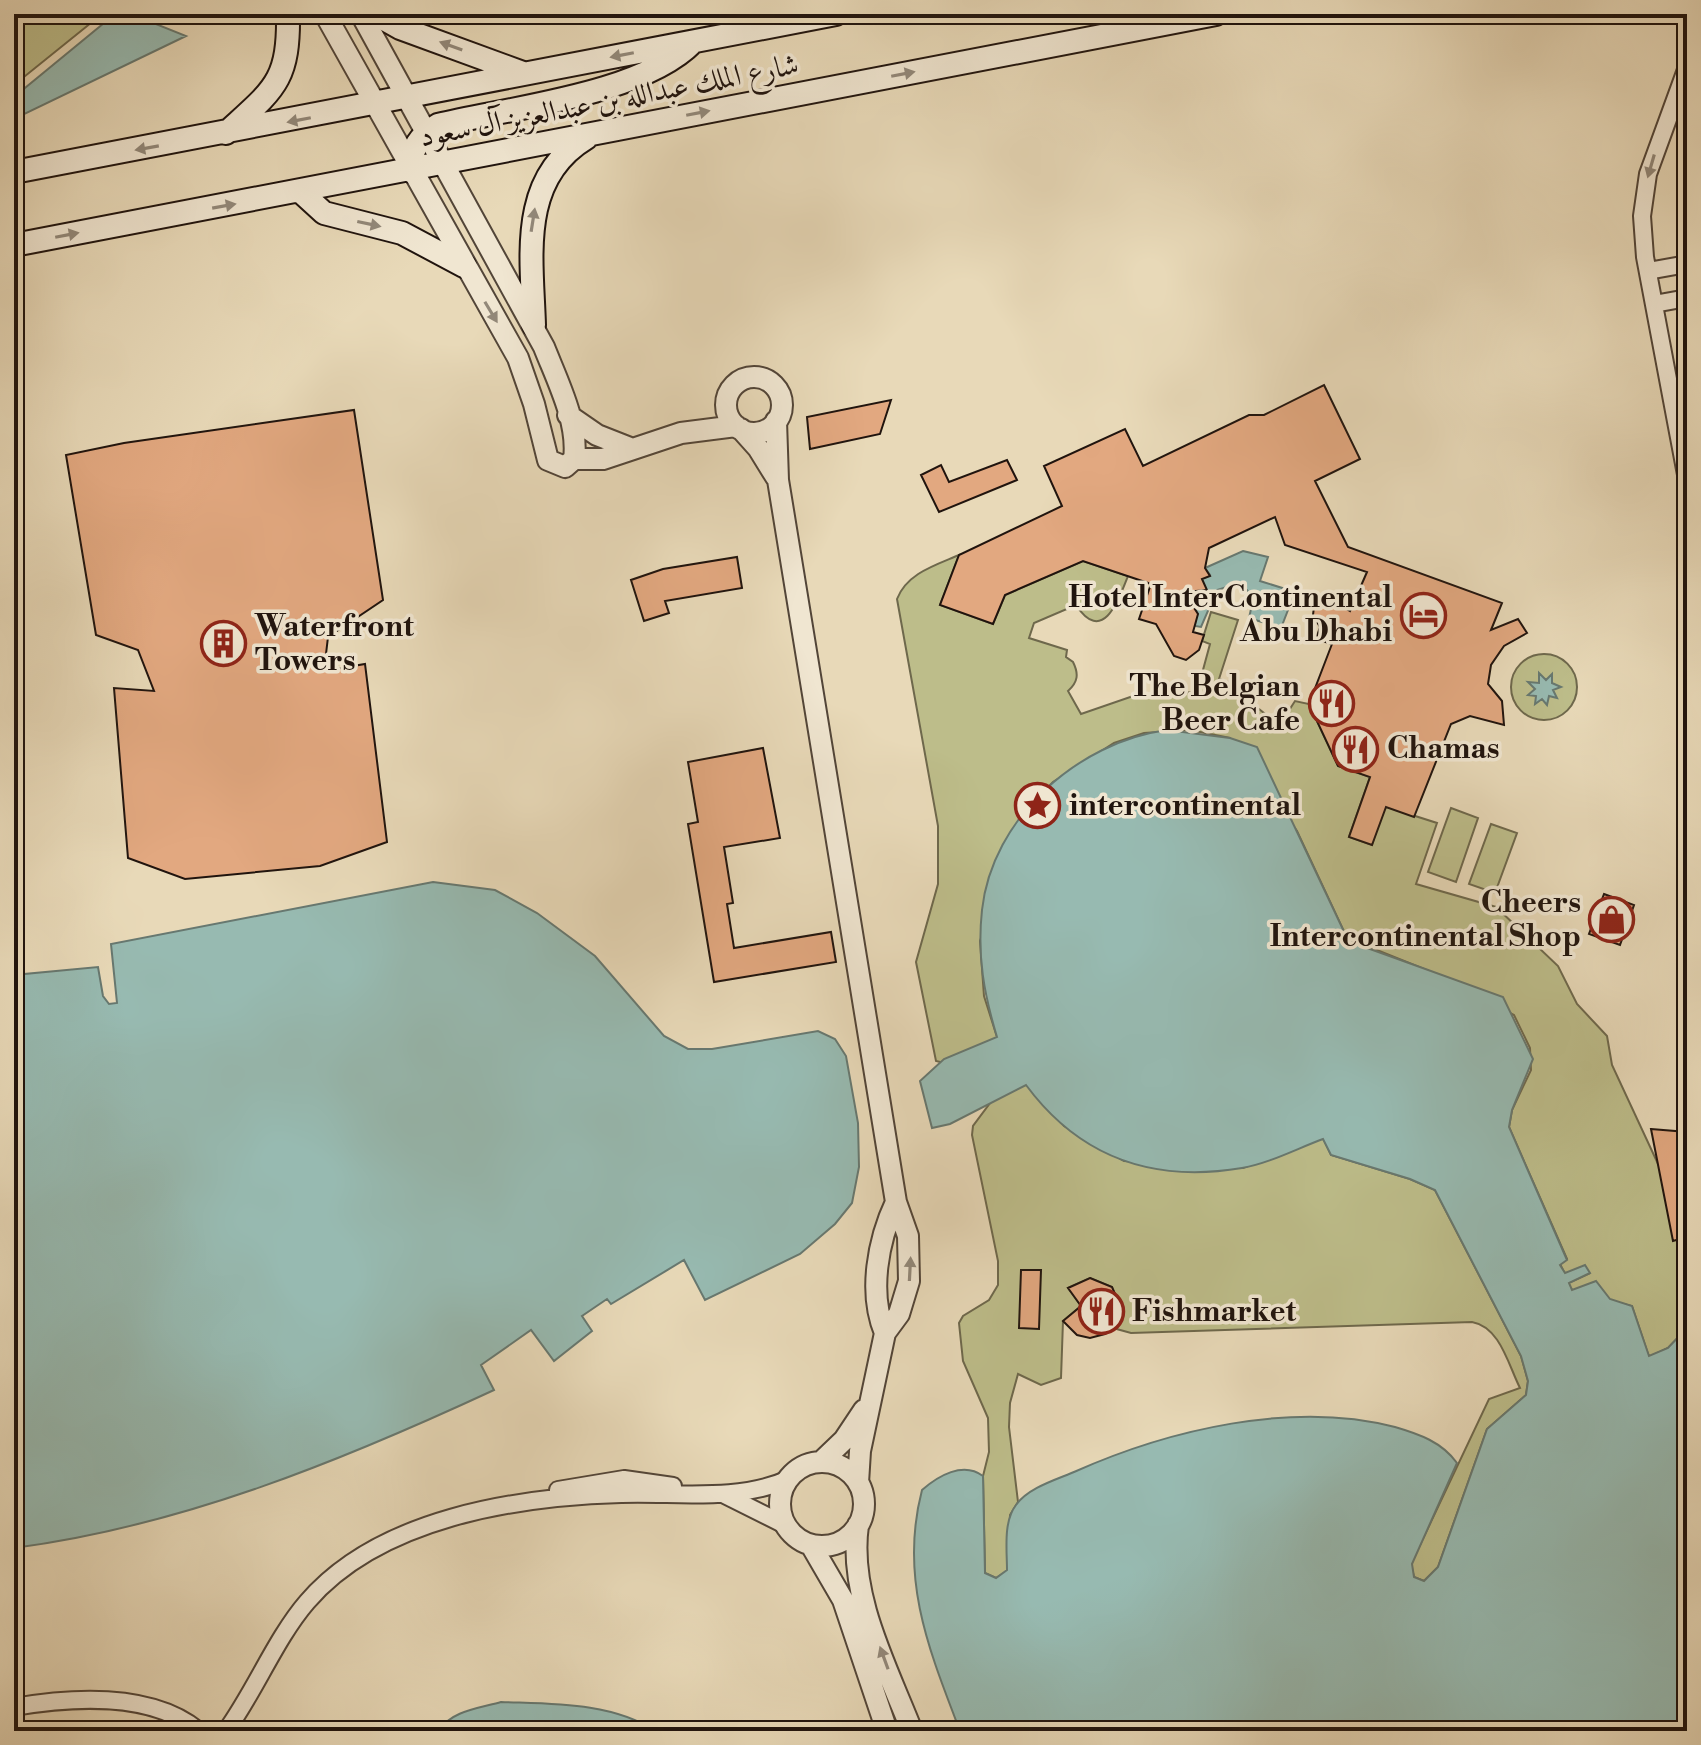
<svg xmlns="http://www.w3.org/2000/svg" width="1701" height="1745" font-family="'Libre Bodoni',Amiri,serif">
  <rect width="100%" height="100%" fill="#e8d9b8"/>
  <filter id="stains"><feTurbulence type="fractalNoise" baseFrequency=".0025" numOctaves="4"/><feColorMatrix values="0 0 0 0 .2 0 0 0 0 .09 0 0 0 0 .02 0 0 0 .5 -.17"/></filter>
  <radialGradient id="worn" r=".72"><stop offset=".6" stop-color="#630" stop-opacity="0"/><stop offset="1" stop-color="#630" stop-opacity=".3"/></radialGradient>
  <path fill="#bdbd8a" stroke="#6e684c" stroke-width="2" d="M67,14H102L14,85V24Z
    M959,555L940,605L993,624L1005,595L1083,561L1128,576C1119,599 1103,646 1076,605L1034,623L1029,638L1067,650L1066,657L1073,662C1079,674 1078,682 1068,691L1081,714L1136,695L1197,692L1210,644L1202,641L1211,612L1238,620L1219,679L1254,690V705L1269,717L1286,715L1295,701L1309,704L1338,766L1370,777L1349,837L1372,845L1384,806L1437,823L1416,884L1496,907L1558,966L1577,1004L1607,1036L1612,1065L1665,1179L1687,1207V1328L1668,1348L1649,1357L1632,1306L1572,1291L1568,1283L1590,1273L1565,1274L1560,1264L1567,1259L1509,1127L1512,1110L1531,1070L1530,1048L1514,1015L1429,971L1347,938L1297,831L1230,738L1190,730L1144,733L1114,743L1053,782L1028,808L980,941L984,996L997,1037L1064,1126L1124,1161L1243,1168L1323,1138L1331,1155L1410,1179L1435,1190L1521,1356L1528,1381L1526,1395L1487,1429L1438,1567L1424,1581L1414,1577L1411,1564L1489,1399L1520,1388C1508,1364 1500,1327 1472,1322L1131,1333L1113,1328L1121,1308L1112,1287L1090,1278L1068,1288L1081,1306L1063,1321L1061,1378L1041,1385L1018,1374L1010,1403L1009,1427L1018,1502L1010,1515L1007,1571L996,1578L985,1573L983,1476L989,1452L988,1418L963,1361L959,1323L963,1316L989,1300L998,1285V1261L972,1135L973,1126L990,1103L952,1065L936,1061L916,962L938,884V826L897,599C907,573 936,565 959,555Z
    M1511 687a33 33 0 1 1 66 0a33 33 0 1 1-66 0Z
    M1451,808L1478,818L1456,882L1428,872Z
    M1491,824L1517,833L1495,893L1469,884Z"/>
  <path fill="#97bab1" stroke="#677870" stroke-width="2" d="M115,14H131L186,36L14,119V97Z
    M1243,551L1268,557L1260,581L1295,592L1281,628L1249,618L1253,600L1247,590L1236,584L1217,590L1201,627L1195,626L1196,612L1191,603L1201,600L1195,591L1202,579L1210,575L1205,568Z
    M1539,673L1546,680L1552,674V683L1561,687L1553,690L1557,698L1549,696L1547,705L1542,699L1535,704L1536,696L1528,695L1535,689L1528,682L1539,683Z
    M1167,730L1230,738L1257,747L1347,938L1359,945L1503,997L1533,1059L1512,1110L1509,1127L1567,1260L1560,1265L1565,1273L1585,1265L1590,1273L1569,1283L1572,1290L1596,1281L1610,1299L1632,1306L1649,1356L1668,1348L1687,1328V1731H960C929,1650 899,1578 922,1490C938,1476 963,1461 983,1476L985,1573L996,1578L1007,1570C1007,1550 1003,1522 1016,1505C1028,1488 1055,1480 1074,1472C1168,1430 1293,1400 1395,1427C1419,1434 1442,1442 1457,1463L1412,1564L1414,1577L1424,1581L1438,1567L1487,1429L1526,1395L1528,1381L1521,1356L1435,1190L1410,1179L1331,1155L1323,1139C1296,1149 1270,1163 1242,1168C1153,1183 1080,1158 1026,1085L950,1124L932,1128L920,1081L944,1059L997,1037C984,994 977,956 982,910C992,818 1078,742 1167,730Z
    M433,882L495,890L537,913L595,956L664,1036L688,1049H712L818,1031L835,1039L846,1056L858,1123L859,1167L852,1203L835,1224L800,1254L705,1300L684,1260L611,1304L607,1299L582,1316L592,1331L554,1361L531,1330L481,1365L494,1390C341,1461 182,1526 14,1548V975L98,967L103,996L109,1004L117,1003L111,944Z
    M501,1702C550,1704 612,1702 655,1731H439C450,1711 480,1708 501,1702Z"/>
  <path fill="#e2a880" stroke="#20140e" stroke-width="2" d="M1324,385L1360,459L1315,481L1348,547L1502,603L1491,630L1518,619L1527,633L1504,646L1491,665L1488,684L1502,701L1504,725L1470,716L1451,724L1414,817L1386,807L1372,845L1349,837L1370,777L1338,766L1309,704L1332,644L1316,639L1320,627L1313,615L1314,607L1319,602L1330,599L1350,611L1367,572L1285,545L1275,517L1209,548L1205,568L1210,576L1202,579L1207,590L1195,591L1202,600L1191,603L1198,614L1193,632L1204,635L1199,650L1186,660L1174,656L1156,624L1139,619L1151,584L1083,561L1005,595L993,624L940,605L959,555L1062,506L1044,466L1125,429L1143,466L1249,415H1264Z
    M891,400L880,434L810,449L807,417Z
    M354,410L383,600L328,637L324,671L365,664L387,842L320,866L185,879L128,858L114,688L154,691L138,650L96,635L66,455L124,443Z
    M1007,460L1017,480L939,512L921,475L941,465L949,482Z
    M737,557L742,588L665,601L669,613L644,621L631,580L663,569Z
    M763,748L780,838L724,847L733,903L727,904L734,948L831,932L836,962L714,982L688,824L698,822L688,762Z
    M1604,894L1634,905L1620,945L1589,934Z
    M1651,1129L1687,1132V1237L1673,1241Z
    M1021,1270H1041L1039,1329L1019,1328Z
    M1090,1278L1112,1287L1121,1308L1113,1328L1105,1334L1090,1338L1077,1335L1063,1321L1081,1306L1068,1288Z"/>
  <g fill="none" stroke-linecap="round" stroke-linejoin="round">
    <defs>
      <path id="minor" d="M1687,67L1648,174L1642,216L1645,257L1687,480
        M1648,271L1687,264
        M1654,304L1687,298
        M558,1490L624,1479L673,1486
        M725,1495L785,1525
        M14,1707C72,1697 152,1692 199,1731
        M226,1731C255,1691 276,1638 307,1602C379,1518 516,1497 621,1494C677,1492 737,1502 789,1479"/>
      <path id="tertiary" d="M325,14L518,358L534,404L548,460L565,467L574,459C579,423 557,380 544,347L361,14
        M726 405a28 28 0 1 1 56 0a28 28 0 1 1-56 0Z
        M568,415L597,435L630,448
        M776,421L778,480L896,1202L908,1236L909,1281L899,1314L885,1333L860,1451L858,1483
        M741,429L758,448L776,477
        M574,459H603L681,433L736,426
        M885,1333C868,1293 878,1240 896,1202
        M821,1462L844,1440L864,1410
        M780 1504a42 42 0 1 1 84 0a42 42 0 1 1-84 0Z
        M858,1525C848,1595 887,1667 912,1731
        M811,1545L843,1600L887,1731"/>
      <path id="secondary" d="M375,14L400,28L523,73
        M1686,14L1687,16
        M226,133C274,89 289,82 288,14
        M411,171C411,148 419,136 438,125C509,108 643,94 693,42
        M14,172L836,14
        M301,192L324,213L402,233L464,266
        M14,245L1216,14
        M534,325C532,258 518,179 586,138"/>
    </defs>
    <use href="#minor" stroke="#524538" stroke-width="20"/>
    <use href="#tertiary" stroke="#524538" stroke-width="24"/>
    <use href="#secondary" stroke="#20140e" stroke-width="26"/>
    <use href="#minor" stroke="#f0e6d1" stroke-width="16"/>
    <use href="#tertiary" stroke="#f0e6d1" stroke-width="20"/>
    <use href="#secondary" stroke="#f0e6d1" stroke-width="22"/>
  </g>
  <defs><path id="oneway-solid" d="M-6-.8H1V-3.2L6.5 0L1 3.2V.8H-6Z" transform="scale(2)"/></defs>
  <g fill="#928879">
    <use href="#oneway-solid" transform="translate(451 46) rotate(-160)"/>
    <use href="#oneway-solid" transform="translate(622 55) rotate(169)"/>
    <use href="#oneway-solid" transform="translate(903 74) rotate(-11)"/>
    <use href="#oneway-solid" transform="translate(698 113) rotate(-11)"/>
    <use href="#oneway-solid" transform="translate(299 120) rotate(169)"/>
    <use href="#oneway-solid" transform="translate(147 148) rotate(170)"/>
    <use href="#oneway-solid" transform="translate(1651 166) rotate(106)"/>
    <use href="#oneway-solid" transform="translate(224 206) rotate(-10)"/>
    <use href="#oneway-solid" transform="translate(533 220) rotate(-81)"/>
    <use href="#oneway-solid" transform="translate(369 224) rotate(12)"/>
    <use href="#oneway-solid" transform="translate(67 235) rotate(-11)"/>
    <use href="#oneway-solid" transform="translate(491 312) rotate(59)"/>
    <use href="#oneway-solid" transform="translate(910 1269) rotate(-87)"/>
    <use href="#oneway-solid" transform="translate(884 1658) rotate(-110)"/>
  </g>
  <defs>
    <symbol id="hotel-ring" viewBox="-11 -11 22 22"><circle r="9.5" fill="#f0e6d1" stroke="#8f2418" stroke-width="1.5"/><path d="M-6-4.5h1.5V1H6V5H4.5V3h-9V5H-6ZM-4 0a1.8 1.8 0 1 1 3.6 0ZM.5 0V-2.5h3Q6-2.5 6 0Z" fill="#8f2418"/></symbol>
    <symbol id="building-ring" viewBox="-11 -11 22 22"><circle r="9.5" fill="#f0e6d1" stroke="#8f2418" stroke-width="1.5"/><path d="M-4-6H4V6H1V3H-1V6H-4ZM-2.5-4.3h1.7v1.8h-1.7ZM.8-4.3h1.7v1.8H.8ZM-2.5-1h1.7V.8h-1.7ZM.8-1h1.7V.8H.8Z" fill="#8f2418"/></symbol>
    <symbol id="restaurant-ring" viewBox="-11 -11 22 22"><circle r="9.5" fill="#f0e6d1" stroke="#8f2418" stroke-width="1.5"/><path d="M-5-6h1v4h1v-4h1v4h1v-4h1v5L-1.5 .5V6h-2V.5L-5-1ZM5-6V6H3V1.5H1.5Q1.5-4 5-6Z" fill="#8f2418"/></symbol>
    <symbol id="sight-ring" viewBox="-11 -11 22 22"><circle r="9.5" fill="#f0e6d1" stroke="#8f2418" stroke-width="1.5"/><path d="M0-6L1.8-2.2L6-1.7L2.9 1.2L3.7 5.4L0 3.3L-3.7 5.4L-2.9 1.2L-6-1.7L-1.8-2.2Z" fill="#8f2418"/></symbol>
    <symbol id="shop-ring" viewBox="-11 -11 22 22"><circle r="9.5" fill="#f0e6d1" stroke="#8f2418" stroke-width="1.5"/><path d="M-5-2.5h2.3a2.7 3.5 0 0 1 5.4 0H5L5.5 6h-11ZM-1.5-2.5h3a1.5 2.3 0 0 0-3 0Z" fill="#8f2418"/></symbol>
  </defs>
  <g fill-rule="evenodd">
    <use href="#hotel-ring" x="1398" y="590" width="51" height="51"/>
    <use href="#building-ring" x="198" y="618" width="51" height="51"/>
    <use href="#restaurant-ring" x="1306" y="678" width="51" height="51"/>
    <use href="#restaurant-ring" x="1330" y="724" width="51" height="51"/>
    <use href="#sight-ring" x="1012" y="780" width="51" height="51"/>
    <use href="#shop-ring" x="1586" y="894" width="51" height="51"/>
    <use href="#restaurant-ring" x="1076" y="1286" width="51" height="51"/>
  </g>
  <g text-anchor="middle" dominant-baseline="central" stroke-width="7" stroke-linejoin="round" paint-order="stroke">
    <g font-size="30" fill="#20140e" stroke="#f0e6d1">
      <text transform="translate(609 101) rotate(-11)">شارع الملك عبدالله بن عبدالعزيز آل سعود</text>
    </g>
    <g font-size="30" font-weight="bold" fill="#20140e" stroke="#f0e6d1" text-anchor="start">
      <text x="1392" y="598" text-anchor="end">Hotel InterContinental<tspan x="1392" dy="34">Abu Dhabi</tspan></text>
      <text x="255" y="627">Waterfront<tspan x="255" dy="34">Towers</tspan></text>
      <text x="1300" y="687" text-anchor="end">The Belgian<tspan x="1300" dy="34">Beer Cafe</tspan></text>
      <text x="1387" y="749">Chamas</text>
      <text x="1069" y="806">intercontinental</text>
      <text x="1581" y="903" text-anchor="end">Cheers<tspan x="1581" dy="34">Intercontinental Shop</tspan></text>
      <text x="1132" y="1312">Fishmarket</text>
    </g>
  </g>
  <rect width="1701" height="1745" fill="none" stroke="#e8d9b8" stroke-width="48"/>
  <rect x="16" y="16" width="1669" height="1713" fill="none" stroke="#20140e" stroke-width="4"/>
  <rect x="24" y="24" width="1653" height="1697" fill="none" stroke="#20140e" stroke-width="2"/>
  <rect width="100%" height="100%" filter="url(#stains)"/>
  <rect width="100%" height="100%" fill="url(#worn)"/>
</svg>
